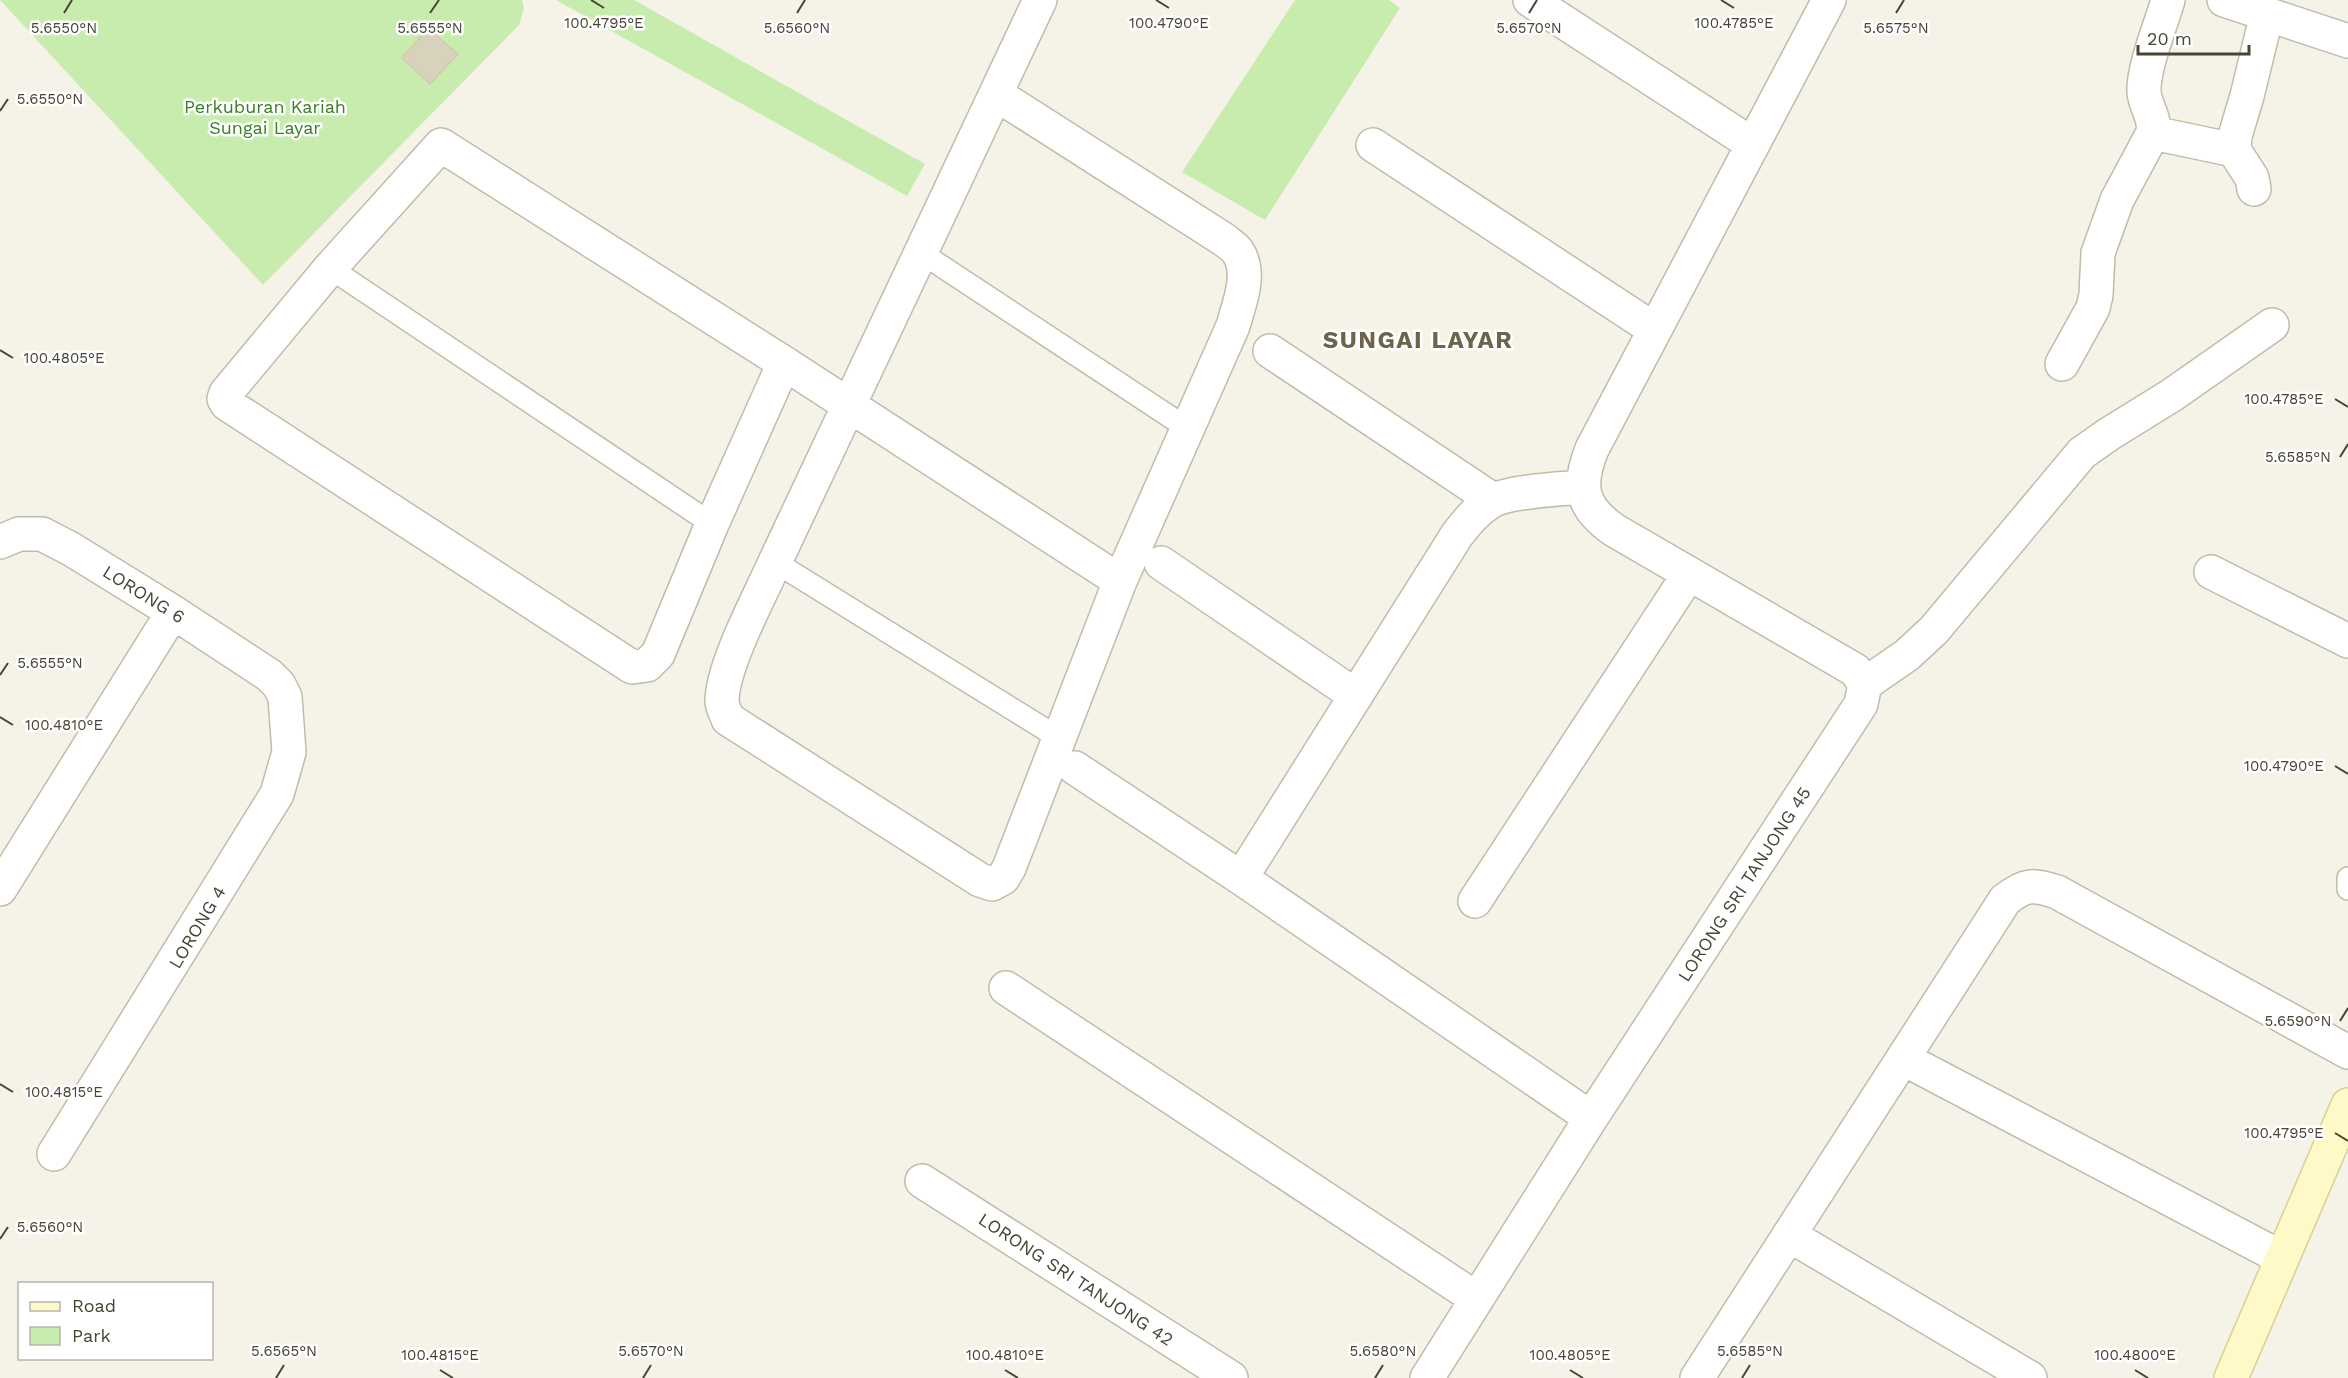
<svg xmlns="http://www.w3.org/2000/svg" width="2348" height="1378" font-family="'Work Sans',sans-serif">
  <rect width="100%" height="100%" fill="#f5f3e7"/>
  <path fill="#c7ecad" d="M0,0H522L524,8L519,25L263,285Z
    M556,0H634L925,164L907,196Z
    M1295,0H1389L1400,8L1265,220L1182,172Z"/>
  <path fill="#d8d1bc" stroke="#d3caae" stroke-width="1.5" d="M428,28L458,54L430,84L402,58Z"/>
  <g fill="none" stroke-linecap="round" stroke-linejoin="round">
    <defs>
      <path id="service" d="M920,252L1187,428
        M330,268L712,524
        M775,562L1059,738
        M2348,878V889"/>
      <path id="minor" d="M1530,0L1752,144
        M996,94L1223,239C1228,243 1235,247 1238,252C1252,274 1239,304 1233,326L1120,581L1009,868L1003,878L992,884L980,880L728,719C726,713 722,707 722,701C722,666 760,596 775,562L1040,0
        M2153,133L2234,150
        M1373,145L1655,330
        M2254,189L2252,178L2234,150L2235,136L2247,96L2267,14
        M1270,351L1493,500
        M784,363L712,524L658,654L647,665L632,667L227,404L224,399L226,393L330,268L441,145L784,363L1120,581
        M2062,364L2093,308L2096,295L2098,253L2117,200L2153,133C2156,118 2145,106 2144,92C2143,67 2161,25 2168,0
        M0,542L19,534H42L71,549L173,612L269,675L279,685L285,697L289,752L277,794L54,1154
        M1161,563L1356,696
        M2211,572L2348,641
        M1865,684L1907,655L1934,630L2082,453L2109,434L2172,395L2272,325
        M1075,768L1241,878L1591,1118
        M1241,878L1457,535C1467,522 1476,511 1490,502C1508,491 1561,489 1583,487
        M0,889L173,612
        M1475,901L1689,574
        M1006,988L1477,1299
        M1904,1059L2282,1258
        M922,1181L1231,1378
        M1789,1235L2030,1378
        M1427,1378L1591,1118L1861,704L1865,684L1855,670L1614,530C1581,507 1577,486 1592,449L1829,0
        M1697,1378L2005,900C2025,884 2033,884 2057,892L2348,1052"/>
      <path id="tertiary" d="M2224,0L2348,41"/>
      <path id="secondary" d="M2231,1378L2348,1105"/>
    </defs>
    <use href="#service" stroke="#c1bca9" stroke-width="24"/>
    <use href="#minor" stroke="#c1bca9" stroke-width="36"/>
    <use href="#tertiary" stroke="#c1bca9" stroke-width="36"/>
    <use href="#secondary" stroke="#d9d093" stroke-width="36"/>
    <use href="#service" stroke="#fff" stroke-width="21"/>
    <use href="#minor" stroke="#fff" stroke-width="33"/>
    <use href="#tertiary" stroke="#fff" stroke-width="33"/>
    <use href="#secondary" stroke="#fff9c7" stroke-width="33"/>
  </g>
  <path fill="none" stroke="#494435" stroke-width="2" d="M591,0L604,8M1156,0L1169,8M1721,0L1734,8M64,13L72,0M430,13L439,0M797,13L805,0M1529,13L1537,0M1896,13L1904,0M0,111L8,99M0,350L13,358M2335,399L2348,407M2340,457L2348,444M0,675L8,663M0,717L13,725M2335,766L2348,774M2340,1021L2348,1008M0,1084L13,1092M2335,1133L2348,1141M0,1239L8,1227M440,1370L453,1378M1005,1370L1018,1378M1570,1370L1583,1378M2135,1370L2148,1378M276,1378L284,1365M643,1378L651,1365M1375,1378L1383,1365M1742,1378L1750,1365"/>
  <g text-anchor="middle" dominant-baseline="central" stroke-width="5" stroke-linejoin="round" paint-order="stroke">
    <g font-size="18" fill="#398023" stroke="#fff">
      <text x="265" y="106">Perkuburan Kariah<tspan x="265" dy="21">Sungai Layar</tspan></text>
    </g>
    <g font-size="18" fill="#494435" stroke="#fff">
      <text transform="translate(144 594) rotate(32)">LORONG 6</text>
      <text transform="translate(1744 884) rotate(-57)">LORONG SRI TANJONG 45</text>
      <text transform="translate(197 927) rotate(-59)">LORONG 4</text>
      <text transform="translate(1076 1279) rotate(33)">LORONG SRI TANJONG 42</text>
    </g>
    <g font-size="24" font-weight="bold" letter-spacing="1.5" fill="#6d644c" stroke="#fff">
      <text x="1418" y="340">SUNGAI LAYAR</text>
    </g>
  </g>
  <g font-size="15" text-anchor="middle" fill="#494435" stroke="#fff" stroke-width="5" stroke-linejoin="round" paint-order="stroke">
    <text x="604" y="28">100.4795°E</text>
    <text x="1169" y="28">100.4790°E</text>
    <text x="1734" y="28">100.4785°E</text>
    <text x="64" y="33">5.6550°N</text>
    <text x="797" y="33">5.6560°N</text>
    <text x="430" y="33">5.6555°N</text>
    <text x="1529" y="33">5.6570°N</text>
    <text x="1896" y="33">5.6575°N</text>
    <text x="50" y="104">5.6550°N</text>
    <text x="64" y="363">100.4805°E</text>
    <text x="2284" y="404">100.4785°E</text>
    <text x="2298" y="462">5.6585°N</text>
    <text x="50" y="668">5.6555°N</text>
    <text x="64" y="730">100.4810°E</text>
    <text x="2284" y="771">100.4790°E</text>
    <text x="2298" y="1026">5.6590°N</text>
    <text x="64" y="1097">100.4815°E</text>
    <text x="2284" y="1138">100.4795°E</text>
    <text x="50" y="1232">5.6560°N</text>
    <text x="284" y="1356">5.6565°N</text>
    <text x="651" y="1356">5.6570°N</text>
    <text x="1383" y="1356">5.6580°N</text>
    <text x="1750" y="1356">5.6585°N</text>
    <text x="440" y="1360">100.4815°E</text>
    <text x="1005" y="1360">100.4810°E</text>
    <text x="1570" y="1360">100.4805°E</text>
    <text x="2135" y="1360">100.4800°E</text>
  </g>
  <rect x="18" y="1282" width="195" height="78" fill="#ffffff" stroke="#b6b4ae" stroke-width="1.5"/>
  <rect x="30" y="1302" width="30" height="9" fill="#fff9c7" stroke="#b6b4ae" stroke-width="1.5"/>
  <text x="72" y="1312" font-size="18" fill="#494435">Road</text>
  <rect x="30" y="1327" width="30" height="18" fill="#c7ecad" stroke="#b6b4ae" stroke-width="1.5"/>
  <text x="72" y="1342" font-size="18" fill="#494435">Park</text>
  <path d="M2138 45v9h111v-9" fill="none" stroke="#494435" stroke-width="3"/>
  <text x="2147" y="45" font-size="18" fill="#494435" stroke="#ffffff" stroke-width="4.5" paint-order="stroke">20 m</text>
</svg>
